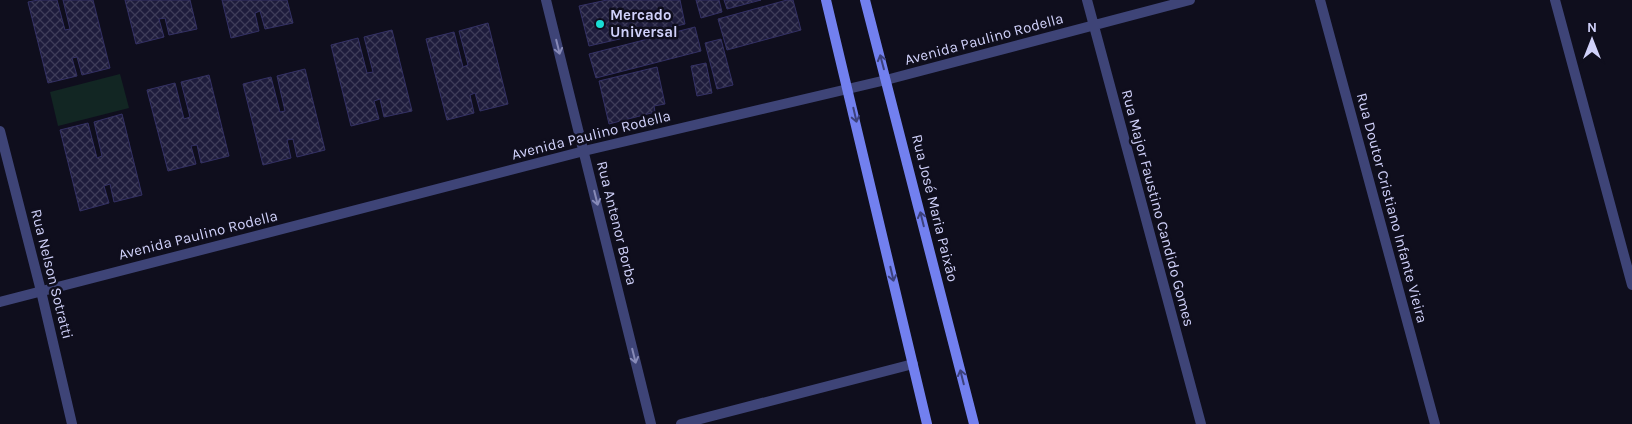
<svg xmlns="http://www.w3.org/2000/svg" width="1632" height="424" font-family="Karla,sans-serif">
  <defs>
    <pattern id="building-cross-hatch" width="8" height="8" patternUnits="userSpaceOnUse" patternTransform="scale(1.25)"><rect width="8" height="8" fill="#1e1c3c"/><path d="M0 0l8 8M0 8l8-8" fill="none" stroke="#3e3c59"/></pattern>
  </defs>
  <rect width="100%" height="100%" fill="#0f0e1d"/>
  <path fill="#122623" d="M120,74L129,108L58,126L50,92Z"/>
  <path fill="url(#building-cross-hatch)" stroke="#343165" d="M38,0H57L65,30L70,29L63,0H93L110,68L82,75L77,57L72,58L77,76L48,83L28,2Z
    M125,0H190L197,29L169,35L165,18L159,19L164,37L136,44Z
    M222,0H287L293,23L265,29L260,11L255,13L259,31L231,38Z
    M607,0H680L685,24L589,46L579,6Z
    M696,0H719L722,12L701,18Z
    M724,0H761L727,9Z
    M787,0H793L801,30L727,50L718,19Z
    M488,23L508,104L480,111L475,93L470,95L474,113L447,120L426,39L454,32L463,67L468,65L459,31Z
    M695,27L701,51L596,78L589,54Z
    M392,30L412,111L384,117L380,99L374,101L379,119L351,126L331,45L358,38L367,73L373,72L364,37Z
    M721,39L733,85L717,89L705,43Z
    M706,63L712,93L697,96L691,66Z
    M657,67L665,104L654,106L655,112L609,124L599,81Z
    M305,69L325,150L297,157L293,139L287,140L291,158L263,165L243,84L271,77L280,112L285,111L277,76Z
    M209,75L229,156L201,163L197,145L191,146L196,164L168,171L147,90L175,83L184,119L190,117L181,82Z
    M122,114L142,195L114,202L110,184L104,186L109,203L80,211L60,130L88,123L97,158L102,156L94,122Z"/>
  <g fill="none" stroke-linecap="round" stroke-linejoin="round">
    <path stroke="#3e4477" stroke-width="10" d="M546,0L651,424
      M1087,0L1201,424
      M1320,0L1435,424
      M1555,0L1632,285
      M0,131L41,291L72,424
      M0,302L584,151L886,80L1190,0
      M681,424L913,364"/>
    <path stroke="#7280ef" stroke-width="10" d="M826,0L927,424
      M865,0L974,424"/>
  </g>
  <defs><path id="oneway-shaft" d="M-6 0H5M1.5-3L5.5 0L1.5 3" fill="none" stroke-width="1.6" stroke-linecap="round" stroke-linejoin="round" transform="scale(1.25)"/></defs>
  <g stroke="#878ab8">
    <use href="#oneway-shaft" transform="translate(558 47) rotate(76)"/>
    <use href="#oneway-shaft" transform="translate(596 198) rotate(76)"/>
    <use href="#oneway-shaft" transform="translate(634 356) rotate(76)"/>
  </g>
  <g stroke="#3c417b">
    <use href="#oneway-shaft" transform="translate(882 62) rotate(-105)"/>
    <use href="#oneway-shaft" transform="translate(855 115) rotate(77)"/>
    <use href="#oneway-shaft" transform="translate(922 219) rotate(-104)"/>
    <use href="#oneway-shaft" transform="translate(892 274) rotate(77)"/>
    <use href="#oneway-shaft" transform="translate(962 377) rotate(-104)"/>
  </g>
  <circle fill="#19dcd4" stroke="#0f0e1d" stroke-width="2" cx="600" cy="24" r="5"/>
  <g text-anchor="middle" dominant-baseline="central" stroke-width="5" stroke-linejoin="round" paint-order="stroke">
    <g font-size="15" font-weight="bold" fill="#d0d1fa" stroke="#0f0e1d" text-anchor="start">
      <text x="610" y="15">Mercado<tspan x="610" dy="17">Universal</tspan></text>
    </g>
    <g font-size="15" fill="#d0d1fa" stroke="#0f0e1d">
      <text transform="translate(984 39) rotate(-15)">Avenida Paulino Rodella</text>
      <text transform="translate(591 135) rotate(-14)">Avenida Paulino Rodella</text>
      <text transform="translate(935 208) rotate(76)">Rua José Maria Paixão</text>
      <text transform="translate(1158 208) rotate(75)">Rua Major Faustino Candido Gomes</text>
      <text transform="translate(1392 208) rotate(75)">Rua Doutor Cristiano Infante Vieira</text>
      <text transform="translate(617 223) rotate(76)">Rua Antenor Borba</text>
      <text transform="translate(198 235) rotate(-14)">Avenida Paulino Rodella</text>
      <text transform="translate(52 274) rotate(76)">Rua Nelson Sotratti</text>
    </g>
  </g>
  <g transform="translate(1592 40)" stroke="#0f0e1d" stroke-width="4" paint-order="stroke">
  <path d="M0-4L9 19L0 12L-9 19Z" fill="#d0d1fa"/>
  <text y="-8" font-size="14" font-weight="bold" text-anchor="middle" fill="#d0d1fa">N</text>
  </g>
</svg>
